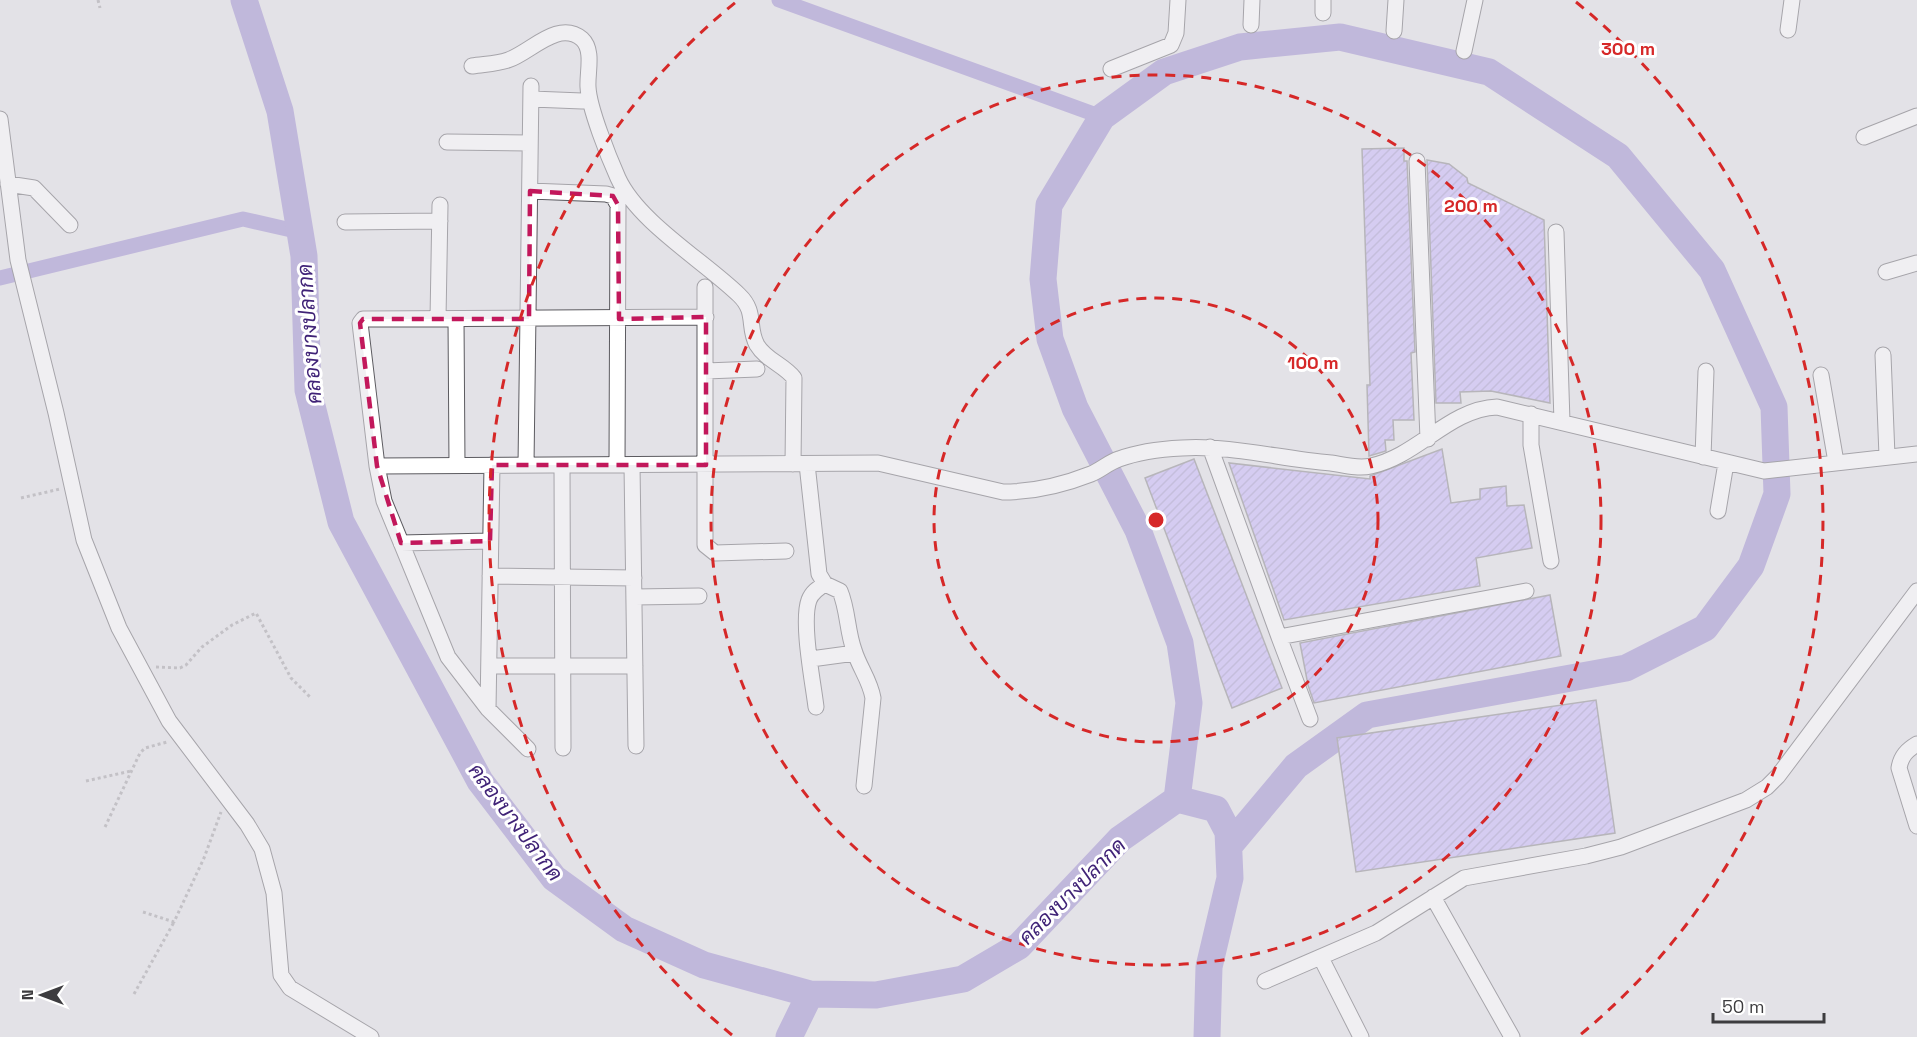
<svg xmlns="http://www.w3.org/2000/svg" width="1917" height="1037" font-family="'Space Grotesk',Sarabun,sans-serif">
  <defs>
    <pattern id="building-hatch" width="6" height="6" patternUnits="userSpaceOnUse" patternTransform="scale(1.5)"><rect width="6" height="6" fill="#c3b2fd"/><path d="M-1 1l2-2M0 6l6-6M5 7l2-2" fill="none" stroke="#a092ce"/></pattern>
  </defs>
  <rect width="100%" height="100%" fill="#e3e2e7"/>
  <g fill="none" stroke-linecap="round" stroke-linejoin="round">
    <path stroke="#9685cc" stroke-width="15" d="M779,0L1102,117
      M0,278L243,219L300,232"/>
    <path stroke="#9685cc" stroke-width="27" d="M244,0L280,111L304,256L308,390L341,522L480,781L554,878L624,929L704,965L810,994L876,995L963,979L1019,946L1120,839L1177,799L1216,809L1228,832L1230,878L1209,967L1207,1037
      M1177,799L1189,703L1180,643L1138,530L1075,408L1050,339L1043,279L1049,205L1102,117L1164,72L1240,47L1340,37L1489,72L1618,156L1712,270L1774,407L1777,494L1751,566L1705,628L1626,668L1367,715L1296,766L1229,846
      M789,1037L810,994"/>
  </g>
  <path fill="url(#building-hatch)" stroke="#807f84" stroke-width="1.5" d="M1404,148V161H1407L1415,352L1411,353L1414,420H1393L1394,440H1385L1386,451L1369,456L1367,385H1370L1362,149Z
    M1427,160L1449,164L1467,178L1468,183L1544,220L1550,403L1491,391L1460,392L1461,403H1436Z
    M1442,449L1451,503L1480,499V489L1506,486L1507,506L1524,505L1532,548L1476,558L1480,586L1284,620L1229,463L1370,479V476Z
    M1194,459L1282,688L1232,708L1145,478Z
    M1550,595L1561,656L1314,703L1308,685L1300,643Z
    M1596,700L1615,833L1356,872L1337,738Z"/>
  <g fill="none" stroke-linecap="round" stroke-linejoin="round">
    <defs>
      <path id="minor" d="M1323,13V0
        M1251,25L1252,0
        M1788,30L1792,0
        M1394,31L1396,0
        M1464,51L1475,0
        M472,66C484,64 496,64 508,60C530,53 558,19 582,39C594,50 587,73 588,87C589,108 609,158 618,178C638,222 704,261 739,295C757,312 747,327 757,345C766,360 784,365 794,378L793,464
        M1111,69L1171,45L1176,33L1178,0
        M532,99L582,101
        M0,119L18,260L56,413L84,540L119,628L169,721L247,824L262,849L274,893L281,975L290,988L371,1037
        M1864,137L1917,116
        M447,142L529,143
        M1417,161L1428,439
        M8,184L34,188L70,225
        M530,191L606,194L613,196L618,205L617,465
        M345,222L440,221
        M1556,232L1562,422
        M1886,272L1917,263
        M705,287V545L715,553L786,551
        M438,319L440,205
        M456,319L457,465
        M1883,355L1887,456
        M706,371L757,369
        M1821,375L1836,462
        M1531,414V445L1551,561
        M1210,447L1279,637L1526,591
        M1703,457L1706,371
        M807,464L819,574L825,584L840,591C848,610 847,631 854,650C859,667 870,680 873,698L864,786
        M526,465L531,86
        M562,465L563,748
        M632,465L636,746
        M377,466L878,463L1003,492C1034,492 1063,485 1091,474C1101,470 1109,462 1119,459C1138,452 1162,449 1182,448C1231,445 1281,459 1331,463C1344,465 1358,469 1371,466C1418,456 1449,409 1497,407L1764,471L1917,454
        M1718,511L1726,463
        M401,543L490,541
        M490,576L634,578
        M635,597L699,596
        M1279,637L1310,719
        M811,659L855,653
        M489,666H635
        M816,707C813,682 801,622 809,600C812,592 818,588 825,584
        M488,709L492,465
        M1917,744C1907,750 1901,756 1899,768L1917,826
        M528,749L488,709L448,657L384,501L377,466L360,323L363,319L706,317
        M1433,897L1512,1037
        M1321,958L1361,1037
        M1265,981L1376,933L1464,878L1586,856L1621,847L1746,800L1767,787L1778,776L1917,591"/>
    </defs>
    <use href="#minor" stroke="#5c5b60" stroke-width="17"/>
    <path stroke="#9b9a9e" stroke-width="3" stroke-dasharray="3 3" stroke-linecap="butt" d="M98,0L100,8
      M21,498L60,489
      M156,667L180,668L186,665L202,647L232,625L256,613L291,678L310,697
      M86,781L131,771
      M105,827L140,753L145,748L167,742
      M143,912L174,922L204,858L221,812
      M134,994L174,922"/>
    <use href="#minor" stroke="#fff" stroke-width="15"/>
  </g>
  <path d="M0 0H1917V1037H0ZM530,191L613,196L618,205L619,319L706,317V465H492L490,541L401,543L377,466L360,323L363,319H529Z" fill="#e3e2e7" fill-opacity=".55" fill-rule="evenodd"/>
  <path fill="none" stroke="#c2185b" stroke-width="4.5" stroke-dasharray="12 8" stroke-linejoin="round" d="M530,191L613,196L618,205L619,319L706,317V465H492L490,541L401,543L377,466L360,323L363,319H529Z"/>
  <g fill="none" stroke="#d62828" stroke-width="3" stroke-dasharray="10 8">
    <circle cx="1156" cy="520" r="222"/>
    <circle cx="1156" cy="520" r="445"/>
    <path d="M732 1035A667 667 0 0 1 736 2M1576 2A667 667 0 0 1 1580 1035"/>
  </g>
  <g text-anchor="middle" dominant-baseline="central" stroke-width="6" stroke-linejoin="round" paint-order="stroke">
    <g font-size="21" font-style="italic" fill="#402377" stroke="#fff">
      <text transform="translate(309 334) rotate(-94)">คลองบางปลากด</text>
      <text transform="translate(516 822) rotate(53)">คลองบางปลากด</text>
      <text transform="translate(1072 891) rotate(-45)">คลองบางปลากด</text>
    </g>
  </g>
  <circle cx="1156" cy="520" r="9" fill="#d62828" stroke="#fff" stroke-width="3"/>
  <g font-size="18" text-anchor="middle" font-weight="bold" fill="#d62828" stroke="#fff" stroke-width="6" stroke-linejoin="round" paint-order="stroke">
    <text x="1628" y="55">300 m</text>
    <text x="1471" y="212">200 m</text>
    <text x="1313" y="369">100 m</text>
  </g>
  <g transform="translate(42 995) rotate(270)" stroke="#ffffff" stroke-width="4.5" paint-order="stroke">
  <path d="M0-4.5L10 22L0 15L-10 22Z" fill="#3d3c3f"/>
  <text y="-9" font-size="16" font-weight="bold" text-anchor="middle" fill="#3d3c3f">N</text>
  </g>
  <path d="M1713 1013v9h111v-9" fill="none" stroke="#3d3c3f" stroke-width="3"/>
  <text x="1722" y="1013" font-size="18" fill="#3d3c3f" stroke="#ffffff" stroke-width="4.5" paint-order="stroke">50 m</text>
</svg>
